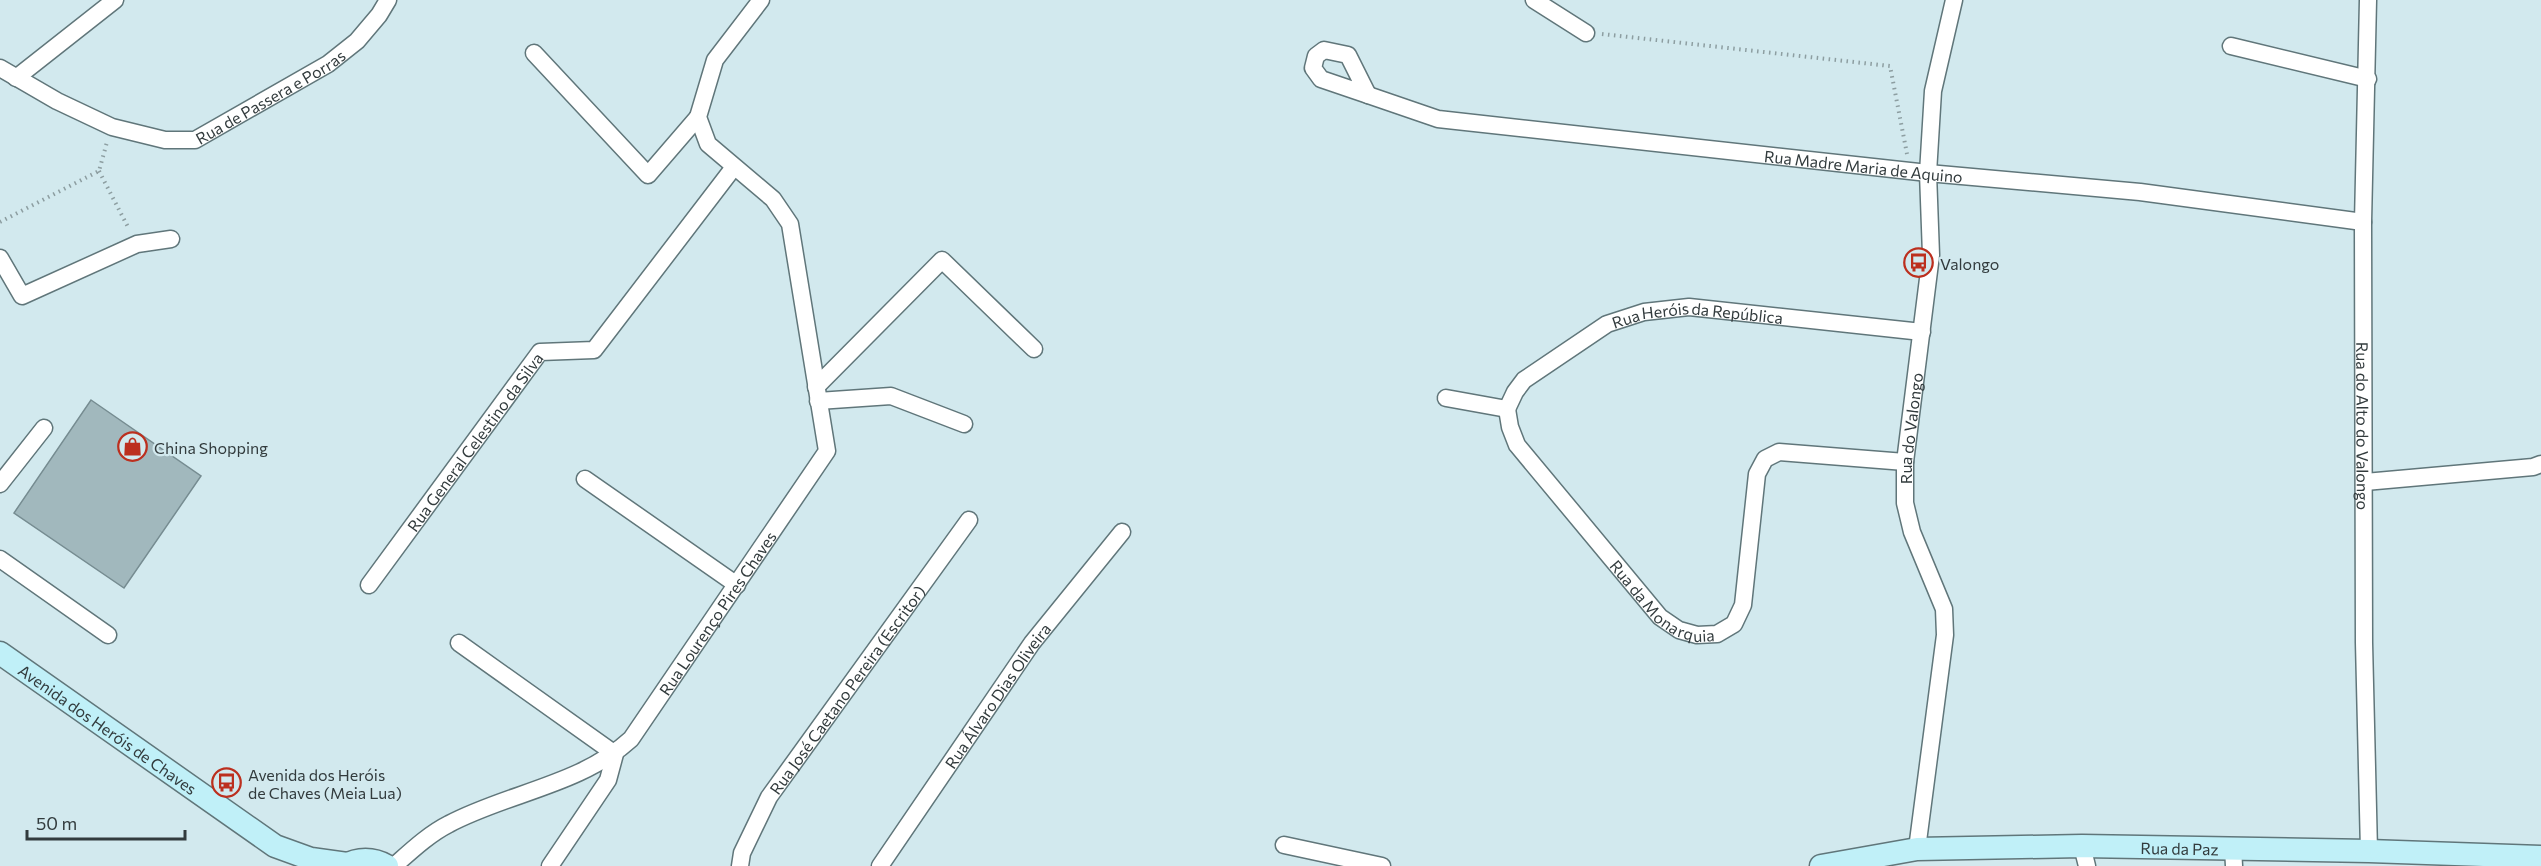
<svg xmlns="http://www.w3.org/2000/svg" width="2541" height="866" font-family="Commissioner,sans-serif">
  <rect width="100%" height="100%" fill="#d2e9ee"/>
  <path fill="#a1b8bd" stroke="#768c91" stroke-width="1.5" d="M91,400L201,476L124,588L14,513Z"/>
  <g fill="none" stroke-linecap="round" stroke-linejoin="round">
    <defs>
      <g id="minor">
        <path d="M1534,0L1586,33"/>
        <path id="s1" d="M2368,0L2363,222L2364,643L2369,851"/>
        <path d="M2231,46L2368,79"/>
        <path d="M1324,50L1348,55L1368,95L1321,79L1313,68L1316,56Z"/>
        <path d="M534,53L648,175L698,117"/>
        <path id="s2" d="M0,68L57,101L112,127L165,140H195L328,64L357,41L379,15L388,0"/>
        <path d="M16,78L115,0"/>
        <path id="s3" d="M1368,95L1438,119L1928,173L2140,192L2363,222"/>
        <path d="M0,258L22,296L137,244L171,239"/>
        <path d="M816,387L942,260L1034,349"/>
        <path d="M1446,398L1507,409"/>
        <path d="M818,401L891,396L964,424"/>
        <path id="s4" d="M1507,409L1510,427L1517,445L1660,617L1679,630L1697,635L1717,634L1734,624L1743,605L1757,474L1765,459L1779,452L1905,462"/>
        <path id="s5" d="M1507,409L1515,392L1524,380L1607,324L1644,312L1689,307L1922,332"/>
        <path d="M585,479L737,585"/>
        <path d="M2365,482L2533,467L2541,464"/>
        <path d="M0,484L44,428"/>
        <path d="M0,559L108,635"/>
        <path id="s6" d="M369,585L540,352L594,350L734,167"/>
        <path d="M459,643L615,754L608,780L550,866"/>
        <path d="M1284,845L1382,866"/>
        <path d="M2082,846L2087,866"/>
        <path d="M2233,848L2234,866"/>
        <path id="s7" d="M1917,849L1945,635L1944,609L1912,532L1905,503V462L1931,255L1928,173L1933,91L1954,0"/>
        <path id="s8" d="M394,866C411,851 429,834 449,824C507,793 581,785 631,739L827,451L790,224L773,199L708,144L698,117L715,60L761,0"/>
        <path id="s9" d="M740,866L742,853L769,797L969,520"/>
        <path id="s10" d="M880,866L1032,643L1122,532"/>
      </g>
      <g id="secondary">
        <path id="s11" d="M0,653L275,846L311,859L347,864"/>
        <path d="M344,866C358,858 373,858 387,866"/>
        <path id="s12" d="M1821,866L1917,849L2082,846L2369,851L2541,857"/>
      </g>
    </defs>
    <use href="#minor" stroke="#60767a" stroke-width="19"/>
    <use href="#secondary" stroke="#60767a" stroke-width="25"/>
    <path stroke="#8d9ea1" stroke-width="4" stroke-dasharray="1.5 4.5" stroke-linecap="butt" d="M1602,34L1890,66L1907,154
      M99,171L129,229
      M0,222L99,171L107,142"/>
    <use href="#minor" stroke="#fff" stroke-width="16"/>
    <use href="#secondary" stroke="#c0f0f8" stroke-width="22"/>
  </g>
  <defs>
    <symbol id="bus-ring" viewBox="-11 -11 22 22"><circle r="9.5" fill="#d2e9ee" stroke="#bc2f1e" stroke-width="1.5"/><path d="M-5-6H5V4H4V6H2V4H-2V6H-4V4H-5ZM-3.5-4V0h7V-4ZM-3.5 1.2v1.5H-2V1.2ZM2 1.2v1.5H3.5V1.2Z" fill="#bc2f1e"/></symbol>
    <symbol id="shop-ring" viewBox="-11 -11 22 22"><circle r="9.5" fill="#d2e9ee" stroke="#bc2f1e" stroke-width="1.5"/><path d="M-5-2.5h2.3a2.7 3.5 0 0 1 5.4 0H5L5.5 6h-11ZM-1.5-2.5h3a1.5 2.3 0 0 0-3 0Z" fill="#bc2f1e"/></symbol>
  </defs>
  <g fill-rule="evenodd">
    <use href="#bus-ring" x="1902" y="246" width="33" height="33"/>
    <use href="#shop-ring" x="116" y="430" width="33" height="33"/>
    <use href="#bus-ring" x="210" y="766" width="33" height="33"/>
  </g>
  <g text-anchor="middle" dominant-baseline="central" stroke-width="4.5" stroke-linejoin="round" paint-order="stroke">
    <g font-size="16" fill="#323b3d" stroke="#d2e9ee">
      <text stroke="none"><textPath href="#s2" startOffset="298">Rua de Passera e Porras</textPath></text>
      <text stroke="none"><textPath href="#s3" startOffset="502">Rua Madre Maria de Aquino</textPath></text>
      <text stroke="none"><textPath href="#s5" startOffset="226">Rua Heróis da República</textPath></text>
      <text stroke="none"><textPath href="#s1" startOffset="426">Rua do Alto do Valongo</textPath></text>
      <text stroke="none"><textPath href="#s7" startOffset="430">Rua do Valongo</textPath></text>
      <text stroke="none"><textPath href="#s6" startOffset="178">Rua General Celestino da Silva</textPath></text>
      <text stroke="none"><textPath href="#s4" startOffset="255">Rua da Monarquia</textPath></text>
      <text stroke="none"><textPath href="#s8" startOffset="424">Rua Lourenço Pires Chaves</textPath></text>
      <text stroke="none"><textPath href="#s9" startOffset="208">Rua José Caetano Pereira (Escritor)</textPath></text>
      <text stroke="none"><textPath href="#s10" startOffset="207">Rua Álvaro Dias Oliveira</textPath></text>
      <text stroke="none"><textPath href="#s11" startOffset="132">Avenida dos Heróis de Chaves</textPath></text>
      <text stroke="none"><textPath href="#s12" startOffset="360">Rua da Paz</textPath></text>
    </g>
    <g font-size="16" fill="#323b3d" stroke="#d2e9ee" text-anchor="start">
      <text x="1940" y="263">Valongo</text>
      <text x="154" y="447">China Shopping</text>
      <text x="248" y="774">Avenida dos Heróis<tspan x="248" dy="18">de Chaves (Meia Lua)</tspan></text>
    </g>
  </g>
  <path d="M27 830v9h158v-9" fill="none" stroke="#323b3d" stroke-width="3"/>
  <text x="36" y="830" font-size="18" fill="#323b3d" stroke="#d2e9ee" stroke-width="4.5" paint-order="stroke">50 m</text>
</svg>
